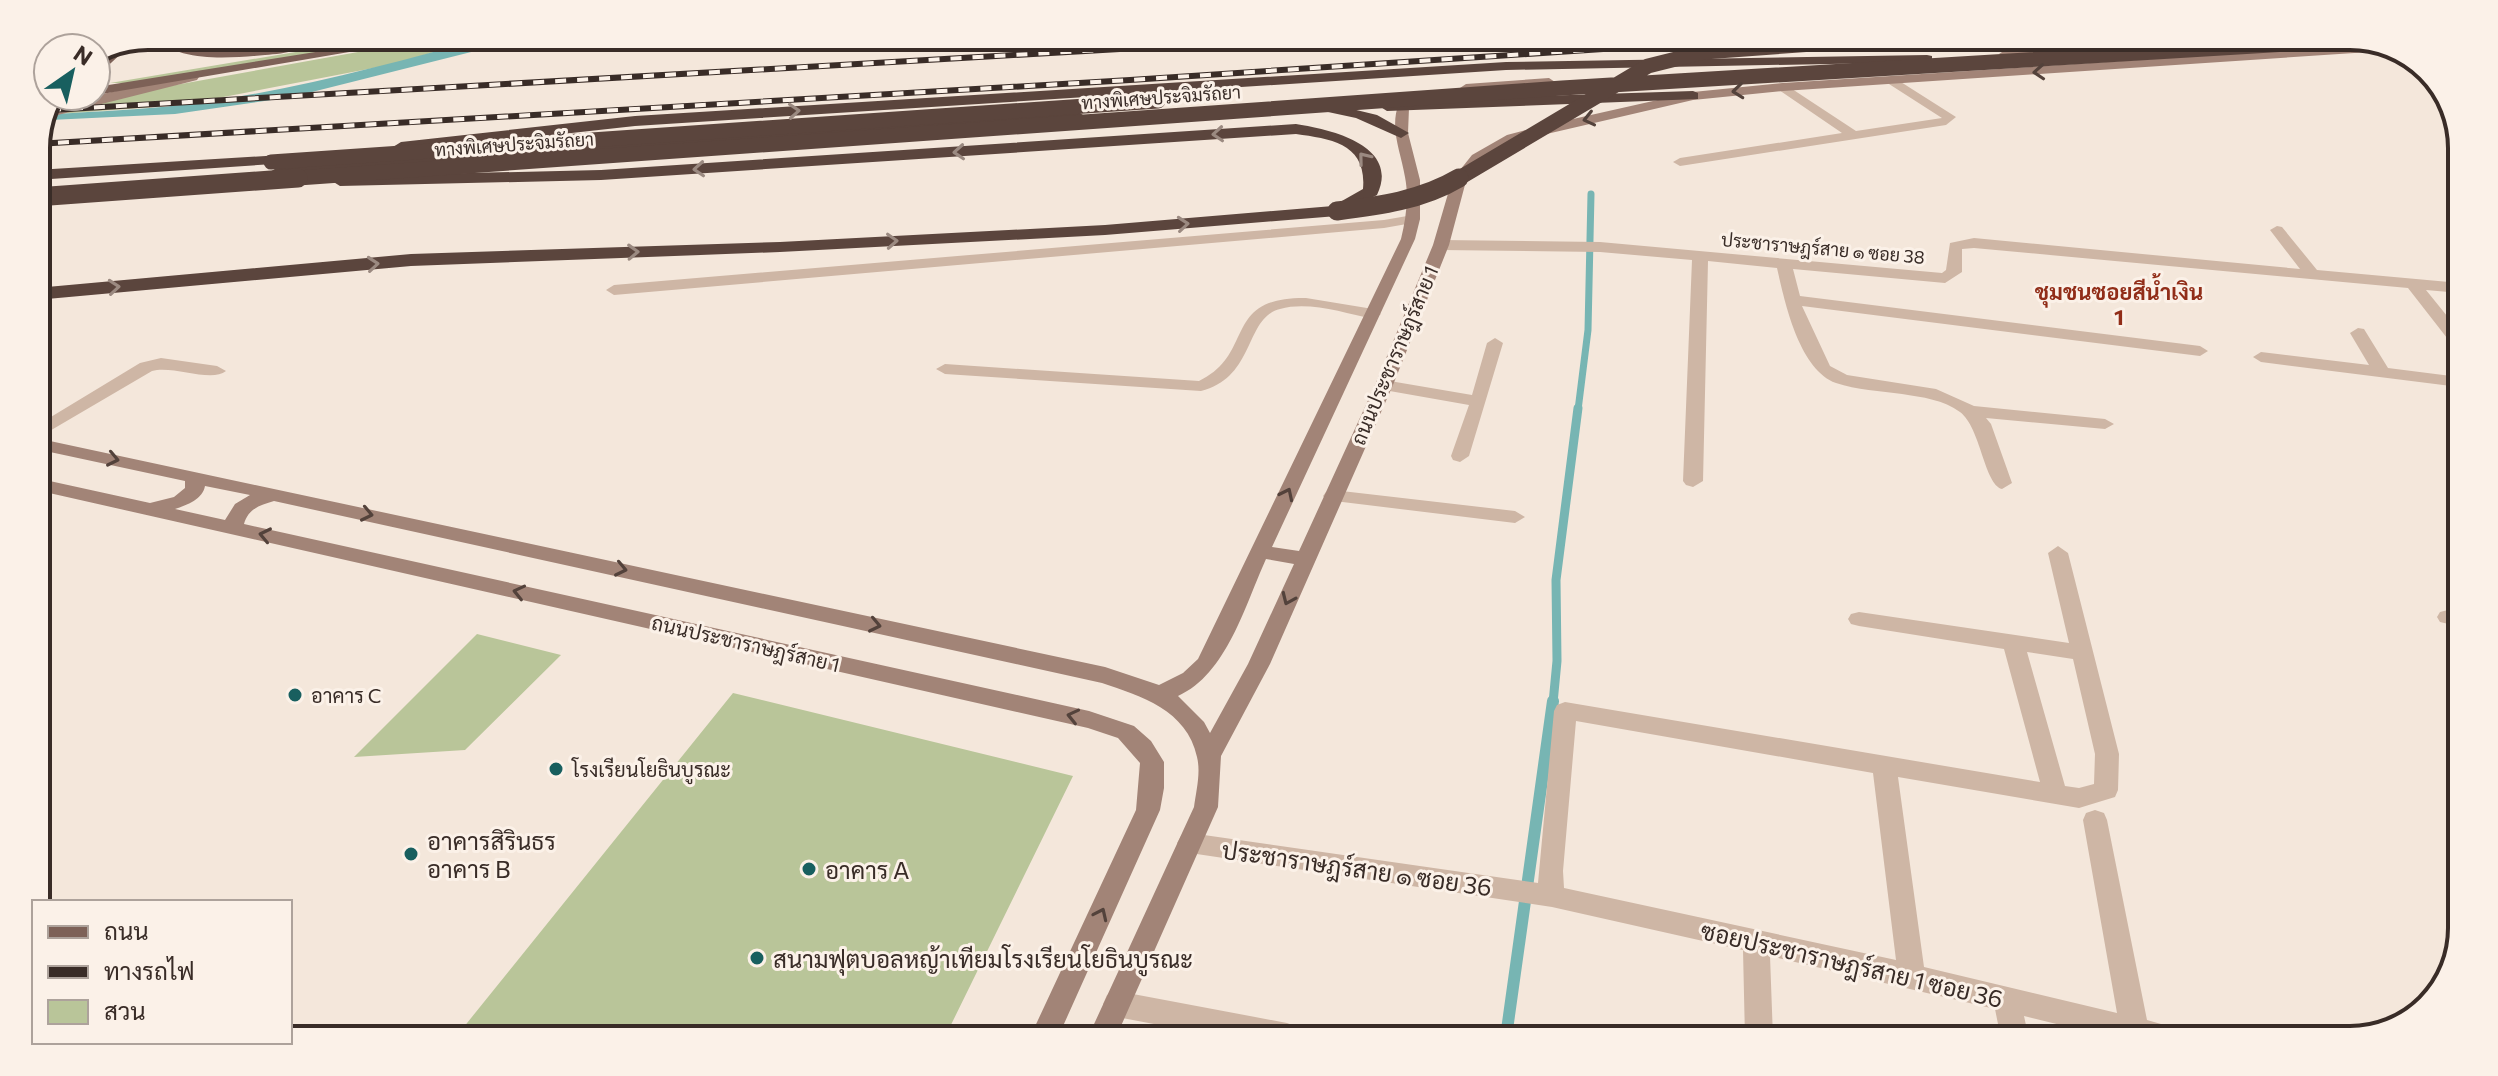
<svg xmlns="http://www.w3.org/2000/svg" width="2498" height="1076" font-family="Commissioner,Sarabun,sans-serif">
  <rect width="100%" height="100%" fill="#f4e7db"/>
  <path fill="#b9c599" d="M385,37H415L133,83H110Z
    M441,37H487L389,65L182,105L57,114L131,93Z
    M477,634L561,655L465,750L354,757Z
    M733,693L1073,776L946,1035L459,1033Z"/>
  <path fill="#77b5b3" d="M181,36L316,37L219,43Z
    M487,37H531L292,97L175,114L50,120L57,114C98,111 140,110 180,105C284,93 387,65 487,37Z"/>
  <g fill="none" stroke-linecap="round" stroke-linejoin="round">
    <path stroke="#77b5b3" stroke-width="7" d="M1578,410L1588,330L1591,194"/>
    <path stroke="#77b5b3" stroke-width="9" d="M1553,703L1557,661L1556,580L1578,408"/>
    <path stroke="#77b5b3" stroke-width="12" d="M1506,1037L1553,701"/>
    <path fill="#ceb6a5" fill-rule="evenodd" d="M715,38H757L775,43L769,46L721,41Z
      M1893,77L1956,117L1946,125L1680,166L1673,162L1680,158L1842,133L1779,90V84L1783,83L1856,131L1942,118L1889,84V78Z
      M1413,215L1420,219L1418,222L1384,228L614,295L606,290L614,285L1384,220Z
      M2277,226L2282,227L2317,270L2460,283V293L2426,290L2460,332V348L2454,347L2408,288L1974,248L1962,249V272L1945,283L1793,269L1800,296L2200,346L2208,351L2200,356L1802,306L1830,366L1847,375L1936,389L1974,406L2105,419L2114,424L2105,429L1986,418L1991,424L2012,483L2002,489C1984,484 1981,428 1960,412C1944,400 1922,397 1902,394C1881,391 1856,390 1836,383C1799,369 1785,303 1777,268L1708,261L1703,481L1693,487L1686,485L1683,481L1692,260L1600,252L1441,250L1433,245L1441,240L1600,242L1942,273L1946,270L1950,243L1974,238L2300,269L2270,230Z
      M1306,298L1373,309L1381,314L1373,319C1344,313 1309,301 1280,309C1244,318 1256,377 1201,391L945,374L936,369L945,364L1199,381C1256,354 1221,297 1306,298Z
      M2358,328L2364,329L2388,368L2459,377V387L2261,362L2253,357L2261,352L2369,365L2350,333Z
      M1495,338L1503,343L1469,456L1460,462L1453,460L1451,456L1469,405L1384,390L1375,385L1384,380L1472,395L1487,343Z
      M161,358L217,366L226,371C211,383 173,365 152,371L36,439V426L140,363Z
      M1333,490L1515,511L1525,517L1515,523L1326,500L1323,496L1326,492Z
      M2058,546L2068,553L2119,754L2118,790L2115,797L2079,808L1898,777L1924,967L2117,1013L2083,820L2086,813L2095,810L2104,813L2107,820L2147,1020L2182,1030L2186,1039H2118L2024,1016L2029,1039H2001L1995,1009L1770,956L1773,1038H1745L1743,950L1552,907L1190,853L1181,850L1177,843L1181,836L1190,833L1538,883L1554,711L1557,705L1565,702L2040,782L2004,649L1859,626L1851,624L1848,619L1851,614L1859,612L2069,643L2048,553ZM2027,652L2073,659L2095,754L2094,784L2079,788L2065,786ZM1576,721L1873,773L1896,960L1564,888L1563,871Z
      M2448,610L2457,612V626L2440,622L2437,617L2440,612Z
      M1117,991L1287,1023L1297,1027L1301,1036H1217L1117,1017L1107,1013L1103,1004L1107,995Z"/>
    <path fill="#a28477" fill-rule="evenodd" d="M2104,43H2161L2156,46L2005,58L1999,54L2005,50Z
      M2384,44H2393L2400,50L1783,91L1693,100L1517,141L1482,161L1466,181L1449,245L1393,385L1270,664L1221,756L1218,807L1117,1035H1089L1194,807C1196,791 1201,773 1197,757C1187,710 1141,696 1102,683L274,501C260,505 248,509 244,524L1089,711L1134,726L1151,741L1164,762V788L1160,810L1059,1035H1031L1136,810L1140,763L1118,738L1088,728L36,490V478L150,503L174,497L185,488V481L36,449V438L1105,667L1159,685L1183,673L1198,659L1401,239C1406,219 1409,197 1405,177C1401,152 1389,128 1399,103L1422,92L1428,96L1409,108L1408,133L1420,180V219L1415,239L1272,547L1299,551L1375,385L1433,245L1452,180L1472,155L1507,135L1542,126L1693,92L1783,83ZM205,486L250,495L235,504L225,520L175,509C187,505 203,499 205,486ZM1266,559L1294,564L1248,664L1210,733L1204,722L1178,696C1227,674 1245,605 1266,559Z
      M193,73L199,77L197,80L46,118L50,110L90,97Z
      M1549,78L1555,82L1553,85L1466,92L1460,88L1466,84Z"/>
    <path fill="#7d6157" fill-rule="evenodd" d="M150,36H164L203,49L289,45L295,49C287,54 275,54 265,55C228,58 180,63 150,36Z
      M410,37H437L96,95V87Z
      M128,44L127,48L96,77V66L111,51Z
      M56,96H70L55,100Z"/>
    <path fill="#5b453d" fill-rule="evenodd" d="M1927,55L1932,56V62L1506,70L635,126L401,152L393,147L401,142L635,116L1506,62Z
      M1693,91L1698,93V99L1387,111L1379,106L1387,101Z
      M1319,101L1377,115L1409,133L1401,138L1356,118L1314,109L1311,106Z
      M1075,110L1083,115L1080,118L278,177L270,172L278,167Z
      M1296,124C1329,129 1401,145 1377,195L1337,216L1105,235L780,252L411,266L36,300V288L411,254L780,242L1105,225L1333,206L1363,189C1367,144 1332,139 1296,134L601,180L340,186L332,181L340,176L601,170Z
      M297,154L305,159L303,162L36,180V170Z"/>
    <defs>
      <path id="rail" d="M50,110L1277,40
        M36,144L1130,80L1709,42"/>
    </defs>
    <use href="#rail" stroke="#392c27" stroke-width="6"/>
    <use href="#rail" stroke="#fbf1e8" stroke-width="4" stroke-dasharray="11" stroke-linecap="butt"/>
    <path stroke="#5b453d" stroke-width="15" d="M271,162L1158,101
      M270,180L1562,88L2289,44
      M1456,180L1648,66L1704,52L1841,42"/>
    <path stroke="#5b453d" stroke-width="19" d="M36,197L298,178
      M1337,211C1379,206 1422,200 1459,178"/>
  </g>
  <defs><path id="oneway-chevron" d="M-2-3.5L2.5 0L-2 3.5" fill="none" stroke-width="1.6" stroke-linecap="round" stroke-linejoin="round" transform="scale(2)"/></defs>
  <g stroke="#53423b">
    <use href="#oneway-chevron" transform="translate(2039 72) rotate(176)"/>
    <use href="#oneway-chevron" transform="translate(1738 91) rotate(174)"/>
    <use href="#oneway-chevron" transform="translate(1589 119) rotate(167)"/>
    <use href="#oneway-chevron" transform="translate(113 459) rotate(12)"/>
    <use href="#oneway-chevron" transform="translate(1287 494) rotate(-64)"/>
    <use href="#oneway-chevron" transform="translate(367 514) rotate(12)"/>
    <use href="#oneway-chevron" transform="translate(265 535) rotate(-168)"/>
    <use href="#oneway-chevron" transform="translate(621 569) rotate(12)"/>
    <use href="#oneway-chevron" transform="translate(519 592) rotate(-167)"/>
    <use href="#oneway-chevron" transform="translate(1288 599) rotate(114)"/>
    <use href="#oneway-chevron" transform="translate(875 625) rotate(12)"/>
    <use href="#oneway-chevron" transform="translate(1073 716) rotate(-167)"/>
    <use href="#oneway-chevron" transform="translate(1101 914) rotate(-65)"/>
  </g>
  <g stroke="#9b8a81">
    <use href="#oneway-chevron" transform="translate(794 111) rotate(-4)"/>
    <use href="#oneway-chevron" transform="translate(1218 134) rotate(176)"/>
    <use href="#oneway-chevron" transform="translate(959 152) rotate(176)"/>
    <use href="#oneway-chevron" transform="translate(1364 158) rotate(-129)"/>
    <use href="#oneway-chevron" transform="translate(699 169) rotate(176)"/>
    <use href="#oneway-chevron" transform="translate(1183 224) rotate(-5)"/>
    <use href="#oneway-chevron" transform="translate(892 241) rotate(-3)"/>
    <use href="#oneway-chevron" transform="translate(633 252) rotate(-2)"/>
    <use href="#oneway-chevron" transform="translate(373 264) rotate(-5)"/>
    <use href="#oneway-chevron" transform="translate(114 287) rotate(-5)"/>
  </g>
  <g fill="#185f5f" stroke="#fbf1e8" stroke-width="3">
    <circle cx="295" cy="695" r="8"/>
    <circle cx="556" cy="769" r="8"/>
    <circle cx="411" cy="854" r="8"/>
    <circle cx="809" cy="869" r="8"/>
    <circle cx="757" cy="958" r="8"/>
  </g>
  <g text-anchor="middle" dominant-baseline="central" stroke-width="6" stroke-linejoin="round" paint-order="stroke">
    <g font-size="18" fill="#392c27" stroke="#fbf1e8">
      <text transform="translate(1161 97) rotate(-4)">ทางพิเศษประจิมรัถยา</text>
      <text transform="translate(514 144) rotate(-4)">ทางพิเศษประจิมรัถยา</text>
      <text transform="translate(1823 248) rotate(5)">ประชาราษฎร์สาย ๑ ซอย 38</text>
    </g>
    <g font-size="20" fill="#392c27" stroke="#fbf1e8">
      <text transform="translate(1394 355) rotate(-67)">ถนนประชาราษฎร์สาย 1</text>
      <text transform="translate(746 643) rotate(13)">ถนนประชาราษฎร์สาย 1</text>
    </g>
    <g font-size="20" fill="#392c27" stroke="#fbf1e8" text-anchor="start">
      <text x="311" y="695">อาคาร C</text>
      <text x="572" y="769">โรงเรียนโยธินบูรณะ</text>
    </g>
    <g font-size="22" font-weight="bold" fill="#912d18" stroke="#fbf1e8">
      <text x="2119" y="291">ชุมชนซอยสีน้ำเงิน<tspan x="2119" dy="25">1</tspan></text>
    </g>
    <g font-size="24" fill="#392c27" stroke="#fbf1e8" text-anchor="start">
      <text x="427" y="840">อาคารสิรินธร<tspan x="427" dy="28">อาคาร B</tspan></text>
      <text x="825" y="869">อาคาร A</text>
      <text x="773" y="958">สนามฟุตบอลหญ้าเทียมโรงเรียนโยธินบูรณะ</text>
    </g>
    <g font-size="24" fill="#392c27" stroke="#fbf1e8">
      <text transform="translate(1357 868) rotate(8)">ประชาราษฎร์สาย ๑ ซอย 36</text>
      <text transform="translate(1852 964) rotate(13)">ซอยประชาราษฎร์สาย 1 ซอย 36</text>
    </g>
  </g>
  <path d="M0 0H2498V1076H0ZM148 50H2350A98 98 0 0 1 2448 148V928A98 98 0 0 1 2350 1026H148A98 98 0 0 1 50 928V148A98 98 0 0 1 148 50Z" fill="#fbf1e8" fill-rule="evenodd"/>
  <path fill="none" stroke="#392c27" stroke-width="4" d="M148 50H2350A98 98 0 0 1 2448 148V928A98 98 0 0 1 2350 1026H148A98 98 0 0 1 50 928V148A98 98 0 0 1 148 50Z"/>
  <rect x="32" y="900" width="260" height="144" fill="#fbf1e8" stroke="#ada29b" stroke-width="2"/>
  <rect x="48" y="926" width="40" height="12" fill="#7d6157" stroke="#ada29b" stroke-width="2"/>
  <text x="104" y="940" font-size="24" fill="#392c27">ถนน</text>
  <rect x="48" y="966" width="40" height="12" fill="#392c27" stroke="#ada29b" stroke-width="2"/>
  <text x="104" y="980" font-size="24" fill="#392c27">ทางรถไฟ</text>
  <rect x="48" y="1000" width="40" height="24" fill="#b9c599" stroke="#ada29b" stroke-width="2"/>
  <text x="104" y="1020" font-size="24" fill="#392c27">สวน</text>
  <g transform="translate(72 72) rotate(34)"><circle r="38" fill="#fbf1e8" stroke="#ada29b" stroke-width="2"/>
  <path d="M0-6L14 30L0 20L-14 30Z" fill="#185f5f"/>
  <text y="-12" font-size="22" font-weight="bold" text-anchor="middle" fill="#392c27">N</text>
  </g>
</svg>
